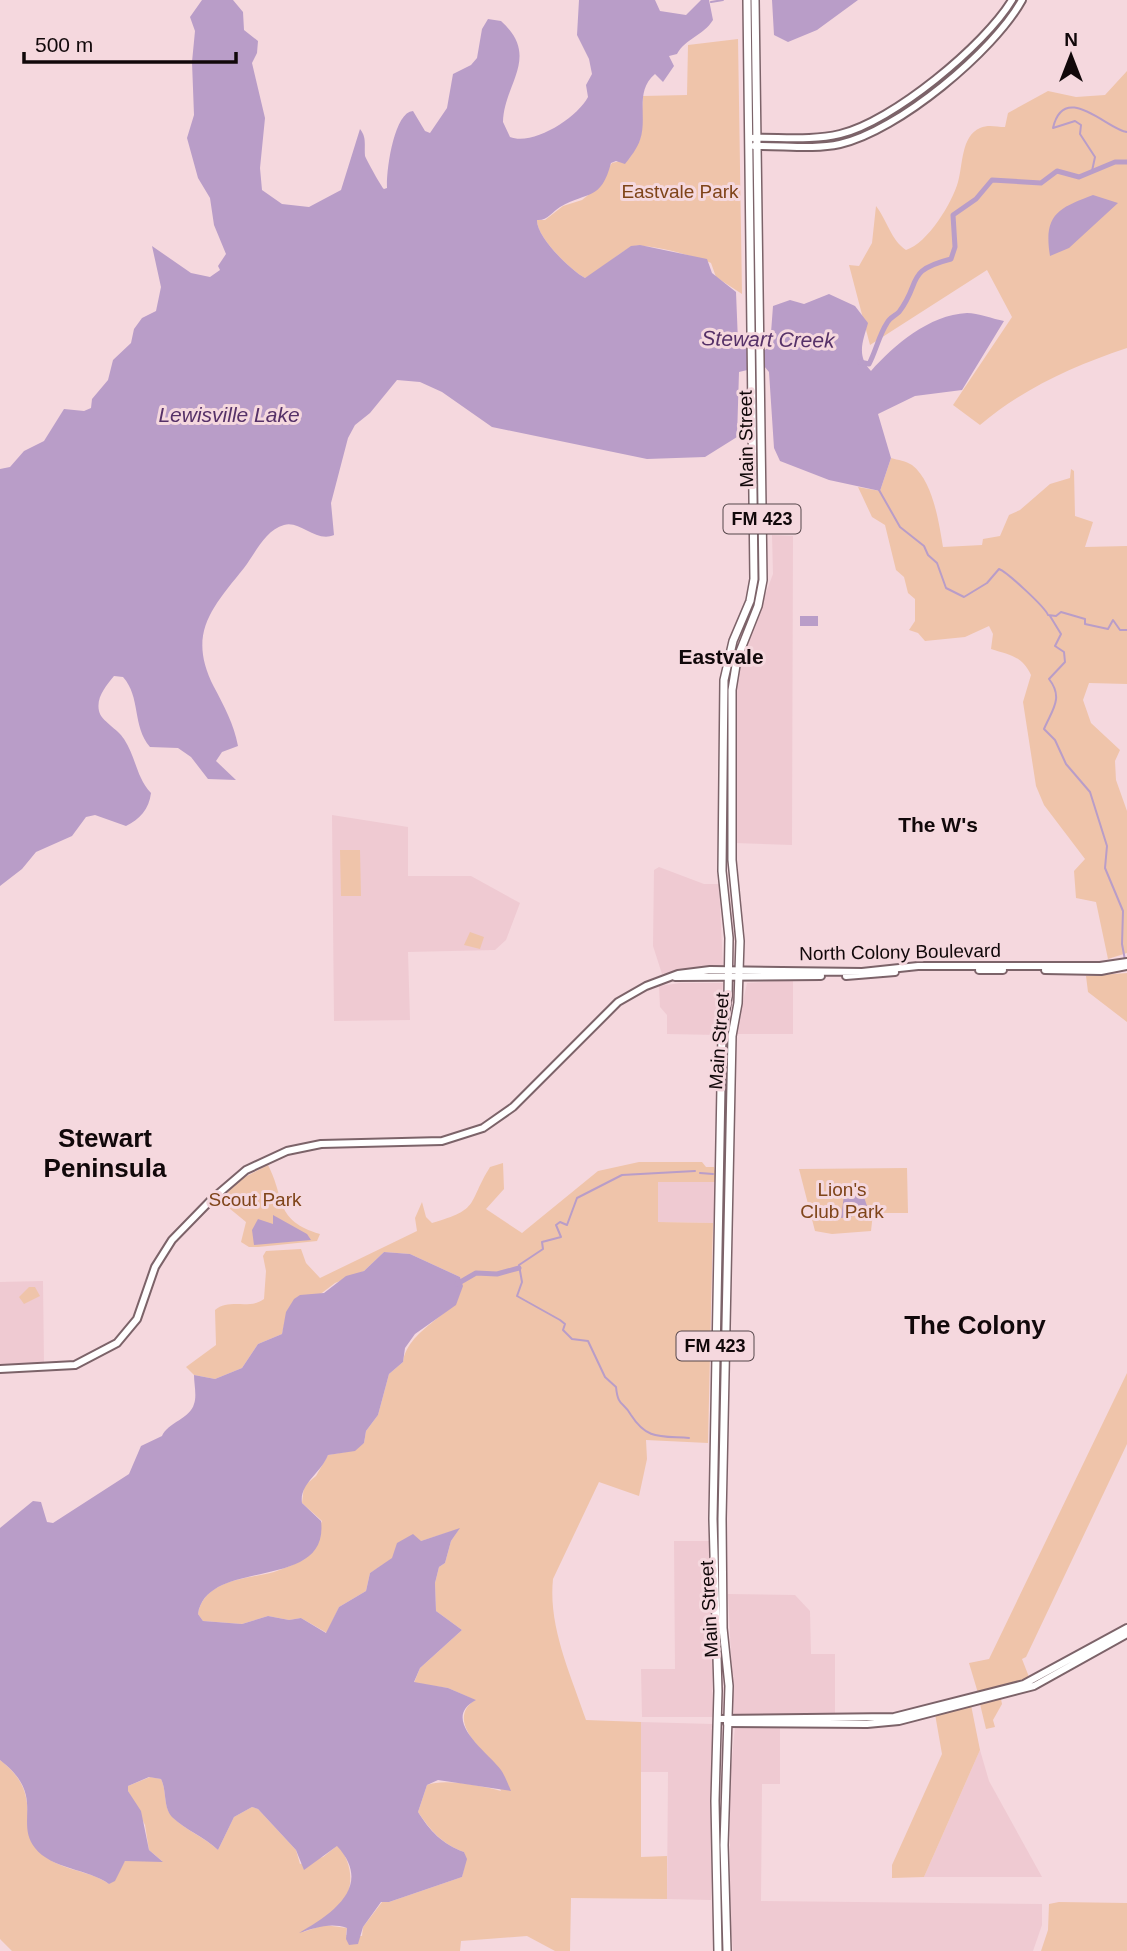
<svg xmlns="http://www.w3.org/2000/svg" width="1127" height="1951" font-family="Arial,sans-serif">
  <rect width="100%" height="100%" fill="#f5d8de"/>
  <path fill="#efcad2" d="M772,535L793,536L792,845L734,843L736,688L740,662L773,574Z
    M332,815L408,827V876H471L520,903L506,940L495,950L408,952L410,1020L334,1021Z
    M659,867L704,884H719L723,967H694L662,974L653,946L654,870Z
    M793,980V1034H736L747,983Z
    M680,983H723L718,1035L667,1034V1015L660,1007L659,986Z
    M658,1182H717L713,1223L658,1222Z
    M43,1281L44,1365L0,1366V1282Z
    M674,1541H709L713,1717H642L641,1669H675Z
    M728,1594L795,1595L810,1611L811,1654H835V1715H734Z
    M641,1722L713,1724L711,1900L667,1899L668,1772H641Z
    M735,1727H780V1784H762L761,1901L1042,1904V1925L1033,1951H733L730,1917V1779Z
    M980,1750L989,1781L1042,1877H924Z"/>
  <path fill="#efc4aa" d="M738,39L742,294L716,277L711,263C698,257 642,241 631,247C615,255 601,271 585,278C570,270 536,236 537,220H545L563,206L582,200L592,192L612,163L629,159L640,140L643,96L687,95L688,45Z
    M1127,71V348C1073,366 1024,388 980,425L953,405L1012,317L987,270L870,345L849,265L859,266L872,243L876,206C887,220 891,240 906,250C928,243 952,203 958,182C963,165 961,136 980,128C989,124 996,127 1005,127L1008,113L1048,91L1076,97L1105,95Z
    M891,458C898,460 906,461 912,465C933,481 939,523 943,547L982,545L983,539L1000,536L1009,515L1020,510L1050,484L1070,478L1071,469L1074,471L1075,516L1093,522L1085,547L1127,546V684L1089,683L1083,700L1091,723L1120,750L1115,761L1116,780L1127,811V953L1108,959L1096,902L1076,898L1074,871L1085,859L1044,805L1036,786L1023,702L1031,675C1022,656 1010,655 991,649L993,634L989,626L965,637L925,641L918,633L909,630L915,621V599L908,593L904,577L896,570L885,525L872,517L858,487L880,491Z
    M340,850H360L361,896H341Z
    M470,932L484,937L480,949L464,945Z
    M1127,973V1022L1088,992L1086,976Z
    M639,1162H702L706,1167H714L717,1182H658V1222L713,1223L708,1443L646,1440L647,1459L639,1496L599,1482L553,1579C548,1627 571,1675 586,1720L641,1722V1857L667,1856V1899L571,1898L570,1951H555L527,1936L461,1941L460,1951H12L0,1939V1760C47,1796 12,1824 44,1855C61,1871 90,1870 109,1884L125,1861H162L149,1850L145,1825L128,1791V1786L150,1777L161,1779C167,1791 163,1807 172,1816C184,1830 205,1837 218,1850L234,1817L252,1807L258,1809L296,1850L300,1864L323,1857L338,1845C352,1863 356,1887 340,1907C331,1918 313,1923 303,1932L324,1925L347,1928L346,1935L362,1936L363,1927L382,1902H389L462,1877L466,1859L464,1852C442,1844 431,1831 418,1812L427,1785C445,1778 482,1786 501,1791C497,1781 493,1763 486,1755C471,1739 451,1716 475,1700L448,1688L414,1683L420,1668L462,1630L436,1611L435,1583L439,1567L445,1563L451,1541L459,1529L421,1541L370,1573L366,1591L339,1607L327,1633L301,1618L289,1620L268,1616L242,1624L203,1621L198,1614C204,1579 248,1579 274,1572C285,1568 295,1564 305,1559L322,1521L302,1503L304,1486L316,1476L328,1455L345,1452L364,1443L366,1431L378,1415L389,1374L403,1362C409,1323 471,1312 460,1277L410,1254L384,1252L364,1271L335,1283L285,1321L282,1334L258,1344L242,1368L215,1379L194,1375L186,1367L216,1345L215,1310C229,1298 250,1310 264,1299L266,1271L263,1256L266,1251L301,1249L306,1263L320,1278L417,1231L415,1218L422,1202L426,1217L432,1223C481,1209 467,1204 490,1167L503,1163L504,1189L486,1209L522,1233L598,1171Z
    M268,1165C286,1200 274,1220 320,1234L317,1241L258,1247H249L241,1242L246,1222L218,1199L245,1177Z
    M907,1168L908,1213H873L871,1231L832,1234L815,1231L799,1169Z
    M29,1287H35L40,1296L24,1304L19,1297Z
    M1127,1373V1444L1026,1657L1022,1659L1029,1677L1024,1681L978,1693L969,1663L989,1659Z
    M1001,1699L1002,1704L993,1720L995,1727L986,1729L980,1704Z
    M971,1705L980,1750L924,1877L892,1878V1865L942,1754L935,1714Z
    M1059,1902L1127,1903V1951H1041L1048,1930L1049,1904Z"/>
  <path fill="#b99dc8" d="M202,0H233L243,12L244,30L258,41L257,53L252,63L265,118L260,168L262,190L282,204L309,207L341,190L360,129C367,138 364,144 365,156C366,159 382,188 384,189L387,188C386,171 394,112 413,111L425,131L430,133L447,108L453,74L471,65L477,58L482,29L488,19L501,21C541,57 504,83 503,122L510,137C533,146 577,118 588,97L586,85L592,74L589,59L577,35L579,0H655L660,11L686,15L701,0H709L713,20C703,36 686,38 677,54L669,56L674,66L663,82L655,74C634,92 648,117 640,140C638,147 630,158 625,164L616,161L611,163C601,201 588,191 560,207C552,212 547,221 537,220C536,236 570,270 585,278L631,246L640,245L707,259L712,273L736,292L738,342L742,347L765,350L770,346L773,306L790,300L804,304L829,294L855,306L868,323C863,341 856,356 871,371C894,345 929,315 967,313C978,313 993,319 1004,321L962,390L915,396L878,414L891,458L880,491L829,480L780,461L774,448L769,372L764,366L739,372L737,437L705,457L647,459L492,427L442,392L420,382L397,380L370,413L355,425L348,438L331,503L334,535C316,543 300,520 284,525C265,530 255,554 244,568C211,609 187,634 214,687C224,706 234,724 238,746L222,752L216,761L236,780L208,779L191,757L178,748L150,747C132,726 141,697 123,677L114,676C106,686 96,697 99,711C101,721 118,729 124,739C136,757 136,777 151,793C149,809 140,819 126,826L95,815L86,817L72,836L36,852L22,869L0,886V469L10,467L24,451L44,441L64,409L84,411L91,408L92,399L108,380L113,360L131,343L134,329L142,318L156,311L161,287L152,246L191,273L210,277L220,270L218,266L226,254L214,225L210,198L198,178L187,138L194,115L192,62L195,31L190,17Z
    M772,0H858L817,30L788,42L774,35Z
    M1093,195L1118,203L1069,248L1050,256C1043,214 1059,208 1093,195Z
    M800,616H818V626H800Z
    M853,1191L864,1197L867,1206L851,1217L841,1218L844,1195Z
    M273,1215L307,1234L311,1240L254,1245L252,1230L258,1219L273,1224Z
    M384,1252L410,1254L460,1277L463,1286L456,1305L415,1334L405,1348L403,1362L389,1374L378,1415L366,1431L364,1443L355,1451L328,1455C321,1473 299,1484 302,1503L321,1521C330,1593 207,1556 198,1614L203,1621L242,1624L268,1616L289,1620L301,1618L326,1633L339,1607L366,1591L370,1573L392,1558L397,1543L413,1534L421,1541L460,1528L451,1541L445,1563L439,1567L435,1583L436,1611L462,1630L420,1668L414,1682L448,1688L476,1700C439,1719 489,1753 501,1770C505,1776 508,1784 511,1791L438,1780L427,1785L418,1812C430,1831 442,1844 464,1852L467,1859L462,1877L389,1902H381L363,1927L358,1944L349,1945L346,1939L347,1928C330,1922 315,1928 299,1933C332,1914 374,1886 337,1846L304,1870L296,1850L258,1809L252,1807L234,1817L218,1850C205,1837 185,1830 172,1817C163,1807 167,1791 161,1779L149,1777L128,1786V1791L141,1811L149,1850L163,1862L125,1861L115,1881L109,1884C89,1869 51,1869 35,1848C14,1821 47,1796 0,1760V1528L33,1501L41,1502L47,1522L53,1523L129,1474L141,1446L162,1436C168,1422 190,1419 194,1404C197,1396 194,1384 194,1375L215,1379L242,1368L258,1344L282,1334L286,1312L294,1299L300,1295L324,1293L346,1276L364,1271Z"/>
  <g fill="none" stroke-linecap="round" stroke-linejoin="round">
    <path stroke="#b99dc8" stroke-width="2" d="M711,2L723,0
      M1092,171L1095,157L1080,134L1081,125L1075,121L1053,128C1064,80 1109,131 1127,132
      M879,490L900,527L924,546L928,555L937,563L946,588L964,597L987,583L999,569C1007,572 1045,607 1048,615L1056,616L1061,612L1085,619V624L1108,629L1113,620L1120,630H1127
      M1050,616L1061,634L1055,646L1064,652L1065,662L1049,679C1064,698 1052,710 1044,729L1055,740L1066,764L1090,792L1107,846L1105,868L1123,911L1122,944L1125,960
      M700,1173L713,1174
      M689,1438C660,1436 647,1440 631,1415C623,1401 618,1407 616,1387L605,1377L588,1341L572,1339L563,1330L565,1324L560,1320L517,1296L522,1282L519,1265L543,1249L542,1242L561,1237L556,1225L560,1222L567,1225L577,1198L622,1175L695,1171"/>
    <path stroke="#b99dc8" stroke-width="5" d="M860,362L869,364C876,351 879,335 887,323C890,317 895,316 899,312C922,282 904,271 951,259L955,247L953,215L976,199L992,180L1041,183L1057,171L1079,177L1115,162H1127
      M457,1284L476,1273L497,1274L519,1268"/>
    <defs>
      <path id="secondary" d="M749,138C779,137 811,141 840,134C892,122 985,45 1012,0
        M754,146C782,145 812,150 840,144C898,131 994,51 1022,0
        M979,970H1003
        M1045,970L1101,971L1127,966
        M846,976L895,972
        M675,977L821,976
        M0,1369L75,1365L117,1343L137,1319L155,1267L172,1240L211,1200L246,1170L287,1151L321,1144L442,1141L483,1128L513,1107L618,1002L646,986L678,974L710,970L862,972L918,966H1100L1127,962
        M718,1719L894,1717L1024,1684L1127,1628
        M727,1723L867,1724L899,1721L1034,1686L1127,1634"/>
      <path id="primary" d="M718,1951L715,1801L718,1691L713,1519L722,1032L728,997L729,938L722,871L724,680L733,641L750,601L754,579L747,0
        M727,1951L724,1845L729,1686L723,1628L722,1519L732,1036L738,1003L740,941L732,860V690L737,659L758,606L763,580L755,0"/>
    </defs>
    <use href="#secondary" stroke="#7c6369" stroke-width="10"/>
    <use href="#primary" stroke="#7c6369" stroke-width="10"/>
    <use href="#secondary" stroke="#fff" stroke-width="6"/>
    <use href="#primary" stroke="#fff" stroke-width="7"/>
  </g>
  <g text-anchor="middle" dominant-baseline="central" stroke-width="6" stroke-linejoin="round" paint-order="stroke">
    <g fill="#f5d8de" stroke="#55464a" stroke-width="2">
      <rect x="723.5" y="504.5" width="77" height="29" rx="5"/>
      <rect x="676.5" y="1331.5" width="77" height="29" rx="5"/>
    </g>
    <g font-size="18" font-weight="bold" fill="#11080a">
      <text x="762" y="519">FM 423</text>
      <text x="715" y="1346">FM 423</text>
    </g>
    <g font-size="19" fill="#7f4419" stroke="#f5d8de">
      <text x="680" y="191">Eastvale Park</text>
      <text x="842" y="1189">Lion's<tspan x="842" dy="22">Club Park</tspan></text>
      <text x="255" y="1199">Scout Park</text>
    </g>
    <g font-size="19" fill="#11080a" stroke="#f5d8de">
      <text transform="translate(746 439) rotate(-91)">Main Street</text>
      <text transform="translate(900 952) rotate(-1)">North Colony Boulevard</text>
      <text transform="translate(719 1041) rotate(-86)">Main Street</text>
      <text transform="translate(709 1609) rotate(-93)">Main Street</text>
    </g>
    <g font-size="21" font-style="italic" fill="#563168" stroke="#f5d8de">
      <text transform="translate(768 339) rotate(1)">Stewart Creek</text>
      <text x="229" y="414">Lewisville Lake</text>
    </g>
    <g font-size="21" font-weight="bold" fill="#11080a" stroke="#f5d8de">
      <text x="721" y="656">Eastvale</text>
      <text x="938" y="824">The W's</text>
    </g>
    <g font-size="26" font-weight="bold" fill="#11080a" stroke="#f5d8de">
      <text x="105" y="1138">Stewart<tspan x="105" dy="30">Peninsula</tspan></text>
      <text x="975" y="1325">The Colony</text>
    </g>
  </g>
  <g transform="translate(1071 56)" stroke="#f5d8de" stroke-width="5" paint-order="stroke">
  <path d="M0-5L12 26L0 18L-12 26Z" fill="#11080a"/>
  <text y="-10" font-size="19" font-weight="bold" text-anchor="middle" fill="#11080a">N</text>
  </g>
  <path d="M24 52v10h212v-10" fill="none" stroke="#11080a" stroke-width="3.5"/>
  <text x="35" y="52" font-size="21" fill="#11080a" stroke="#f5d8de" stroke-width="5" paint-order="stroke">500 m</text>
</svg>
